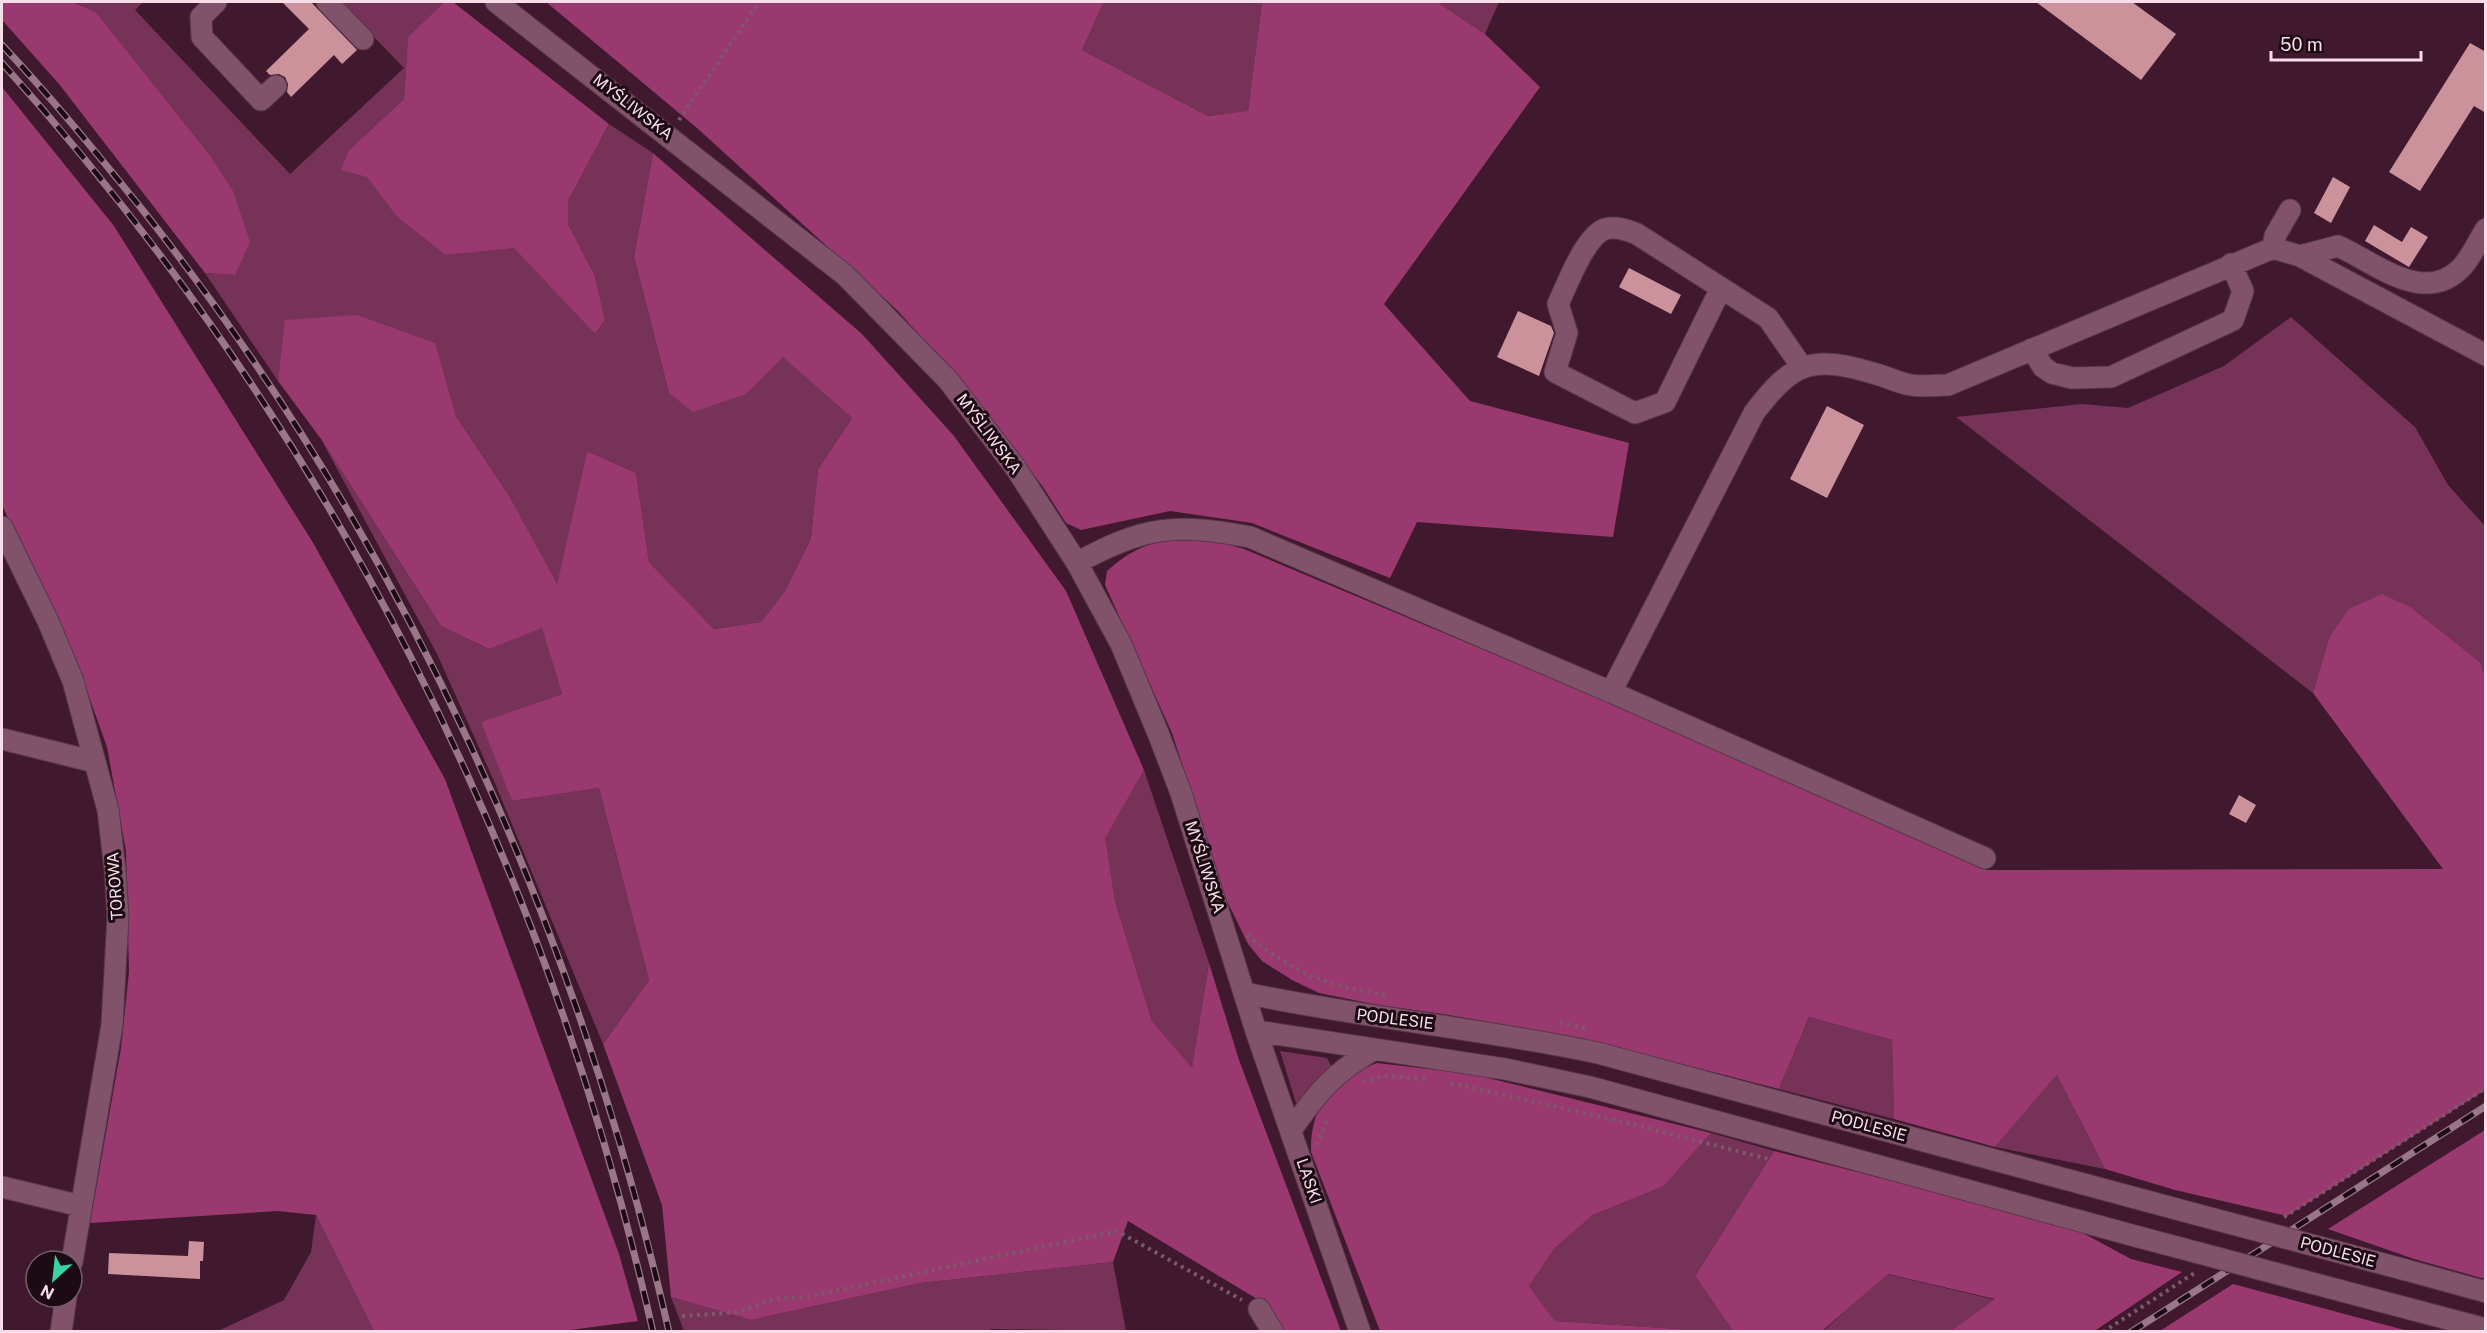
<svg xmlns="http://www.w3.org/2000/svg" width="2487" height="1333" font-family="'Public Sans',sans-serif">
  <rect width="100%" height="100%" fill="#41192f"/>
  <path fill="#773258" d="M72,2H143L135,10L290,174L404,68L340,2H444L408,37L404,99L349,150L397,217L445,255L514,247L595,334L605,320L595,276L568,224V201L609,124L653,153L634,257L669,393L746,394L783,356L852,418L818,469L811,538L785,591L761,622L714,629L649,562L636,473L587,451L557,585L510,497L456,416L434,343L286,320L278,381L205,273L235,275L209,154L96,12Z
    M1104,2H1262L1248,112L1208,116L1082,50Z
    M1437,2H1499L1485,34Z
    M2291,317L2415,427L2448,485L2485,526V677L2480,662L2412,608L2329,638L2313,693L1956,417L2082,404L2128,408L2224,366Z
    M321,439L441,626L489,649L542,627L562,694L482,722L512,801L599,788L649,980L603,1044L494,781L437,654Z
    M1144,770L1209,963L1192,1069L1152,1021L1115,901L1104,838Z
    M1809,1017L1892,1040L1894,1119L1779,1089Z
    M1280,1051L1327,1058L1331,1066L1307,1092L1300,1107L1297,1106Z
    M2057,1075L2105,1169L1995,1147Z
    M1711,1133L1774,1151L1695,1276L1733,1331H1680L1679,1329L1555,1321L1529,1286L1555,1248L1593,1215L1664,1186Z
    M316,1215L374,1331L216,1332L284,1300L311,1252Z
    M1113,1262L1126,1331L991,1329V1331H684L671,1297L751,1320L921,1283Z
    M1887,1274L1996,1300L1951,1331L1822,1332Z"/>
  <path fill="#99396f" d="M2,2H72L96,12L209,154L233,191L250,242L235,275L205,273L59,84L2,20Z
    M444,2H453L609,124L568,201V224L595,276L605,320L595,334L514,248L445,255L397,217L367,177L341,170L349,150L404,99L408,37Z
    M546,2H1104L1082,50L1208,116L1248,111L1262,2H1437L1485,34L1540,87L1384,304L1470,401L1629,443L1613,537L1417,522L1390,578L1252,523L1170,511L1081,530L1066,523L1043,487L971,393L898,311L697,128Z
    M2,87L114,226L312,541L445,779L619,1254L638,1321L555,1332L374,1331L316,1215L278,1211L90,1223L121,1048L129,972L126,851L107,747L82,677L2,505Z
    M653,153L862,334L954,436L1066,591L1144,770L1105,838L1115,901L1152,1021L1192,1068L1209,963L1239,1060L1341,1331H1280L1262,1302L1128,1221L1113,1262L921,1283L751,1320L671,1297L662,1205L603,1044L649,980L599,788L512,801L481,722L562,694L542,628L489,649L441,626L321,439L278,381L285,320L357,315L435,343L456,416L510,497L557,584L587,451L636,473L649,562L714,629L761,622L785,591L811,538L818,469L852,418L783,357L746,394L693,412L669,393L634,257Z
    M1202,537L1244,549L1620,707L1987,870L2443,869L2313,693L2329,638L2349,609L2382,594L2412,608L2480,662L2485,677V1090L2287,1216L2175,1190L2105,1169L2057,1075L1995,1147L1894,1119L1892,1040L1809,1017L1779,1089L1580,1038L1443,1014L1378,1005L1319,993L1292,980L1262,961L1248,944L1226,899L1172,733L1105,585L1107,571C1141,541 1159,541 1202,537Z
    M1377,1063L1472,1074L1711,1133L1664,1186L1593,1215L1555,1248L1529,1286L1555,1321L1679,1329L1680,1331H1380L1311,1152C1310,1104 1334,1079 1377,1063Z
    M2485,1130V1279L2414,1259L2328,1229Z
    M1774,1151L1960,1198L2081,1232L2131,1259L2182,1272L2093,1332L1951,1331L1995,1299L1888,1274L1822,1331H1733L1695,1276Z
    M2233,1284L2408,1331H2160Z"/>
  <path fill="#cb929b" d="M282,2H311L357,50L342,64L334,55L291,97L287,92L288,84L285,77L279,74L270,75L266,71L309,29Z
    M2036,2H2132L2176,34L2141,80Z
    M2470,43L2486,52V113L2474,106L2420,191L2389,172Z
    M2333,177L2350,187L2331,223L2314,213Z
    M2374,225L2402,242L2411,227L2428,237L2409,267L2365,241Z
    M1629,268L1681,295L1671,314L1619,287Z
    M1518,311L1551,326L1554,333L1539,376L1497,357Z
    M1827,406L1864,425L1827,498L1790,479Z
    M2239,795L2256,805L2246,823L2229,814Z
    M189,1241L204,1242L203,1261H200V1279L108,1274L109,1253L188,1256Z"/>
  <g fill="none" stroke-linecap="round" stroke-linejoin="round">
    <defs>
      <path id="minor" d="M216,2L201,17L202,37L261,100L276,86
        M327,2L363,39
        M496,2L845,275L948,380L1015,467L1077,563L1121,644L1158,733L1181,793L1256,1031L1360,1332
        M2273,248L2275,236L2290,210
        M2300,256L2486,355
        M1721,288L1665,402L1635,413L1555,372L1567,333L1558,304C1567,285 1585,236 1605,229C1616,226 1627,230 1637,234L1768,318L1802,367
        M2032,349L2043,367L2052,373L2072,378L2111,377L2233,320L2243,291L2231,264
        M2,527L48,621L73,681L108,810L115,870L118,917L112,1025L72,1262
        M1077,563C1143,526 1176,523 1250,537L1611,692L1754,413C1794,360 1813,355 1876,374C1887,377 1899,383 1911,385C1923,387 1936,385 1948,385L2273,248L2300,256L2338,246C2374,262 2424,306 2461,268C2471,258 2478,241 2486,229
        M1611,692L1985,858
        M2,739L95,762
        M1245,993C1362,1018 1481,1028 1598,1053L2195,1214
        M1256,1031L1505,1069L1590,1087L2135,1236
        M1291,1130C1319,1091 1333,1073 1375,1049
        M2,1187L81,1206
        M2406,1270L2486,1292
        M2376,1300L2486,1329
        M1259,1309L1273,1332
        M61,1332L66,1297"/>
    </defs>
    <use href="#minor" stroke="#593749" stroke-width="23"/>
    <path stroke="#7d596c" stroke-width="4" stroke-dasharray="3 4.5" stroke-linecap="butt" d="M679,120L759,2
      M1247,935C1297,975 1326,985 1389,996
      M1560,1023L1585,1028
      M1363,1082L1383,1076L1426,1079
      M1451,1083L1632,1124L1768,1159
      M1317,1145L1327,1119
      M2284,1217L2486,1088
      M682,1316L739,1312L773,1299L806,1297L1117,1231L1242,1300
      M2103,1332L2196,1272"/>
    <use href="#minor" stroke="#81536a" stroke-width="21"/>
    <defs>
      <path id="rail" d="M2,45C52,98 99,156 145,213C403,540 577,926 669,1332
        M2,63C328,425 546,856 653,1332
        M2131,1332L2486,1106"/>
    </defs>
    <use href="#rail" stroke="#978" stroke-width="7"/>
    <use href="#rail" stroke="#1d0b14" stroke-width="4.5" stroke-dasharray="14" stroke-linecap="butt"/>
    <defs>
      <path id="minor-bridge" d="M2195,1214L2406,1270
        M2135,1236L2376,1300"/>
    </defs>
    <use href="#minor-bridge" stroke="#593749" stroke-width="23" stroke-linecap="butt"/>
    <use href="#minor-bridge" stroke="#81536a" stroke-width="21"/>
  </g>
  <g text-anchor="middle" dominant-baseline="central" stroke-width="6" stroke-linejoin="round" paint-order="stroke">
    <g font-size="16" fill="#f9dde9" stroke="#1d0b14">
      <text transform="translate(633 107) rotate(38)">MYŚLIWSKA</text>
      <text transform="translate(989 434) rotate(53)">MYŚLIWSKA</text>
      <text transform="translate(1205 867) rotate(72)">MYŚLIWSKA</text>
      <text transform="translate(115 886) rotate(-94)">TOROWA</text>
      <text transform="translate(1395 1019) rotate(7)">PODLESIE</text>
      <text transform="translate(1869 1126) rotate(15)">PODLESIE</text>
      <text transform="translate(1309 1181) rotate(71)">LASKI</text>
      <text transform="translate(2338 1252) rotate(15)">PODLESIE</text>
    </g>
  </g>
  <rect width="2487" height="1333" fill="none" stroke="#f9dde9" stroke-width="6"/>
  <g transform="translate(54 1279) rotate(207)"><circle r="28" fill="#1d0b14" stroke="#755f69" stroke-width="1.5"/>
  <path d="M0-4.5L10 22L0 15L-10 22Z" fill="#36d4a7"/>
  <text y="-9" font-size="16" font-weight="bold" text-anchor="middle" fill="#f9dde9">N</text>
  </g>
  <path d="M2271 51v9h150v-9" fill="none" stroke="#f9dde9" stroke-width="3"/>
  <text x="2280" y="51" font-size="18" fill="#f9dde9" stroke="#1d0b14" stroke-width="4.5" paint-order="stroke">50 m</text>
</svg>
